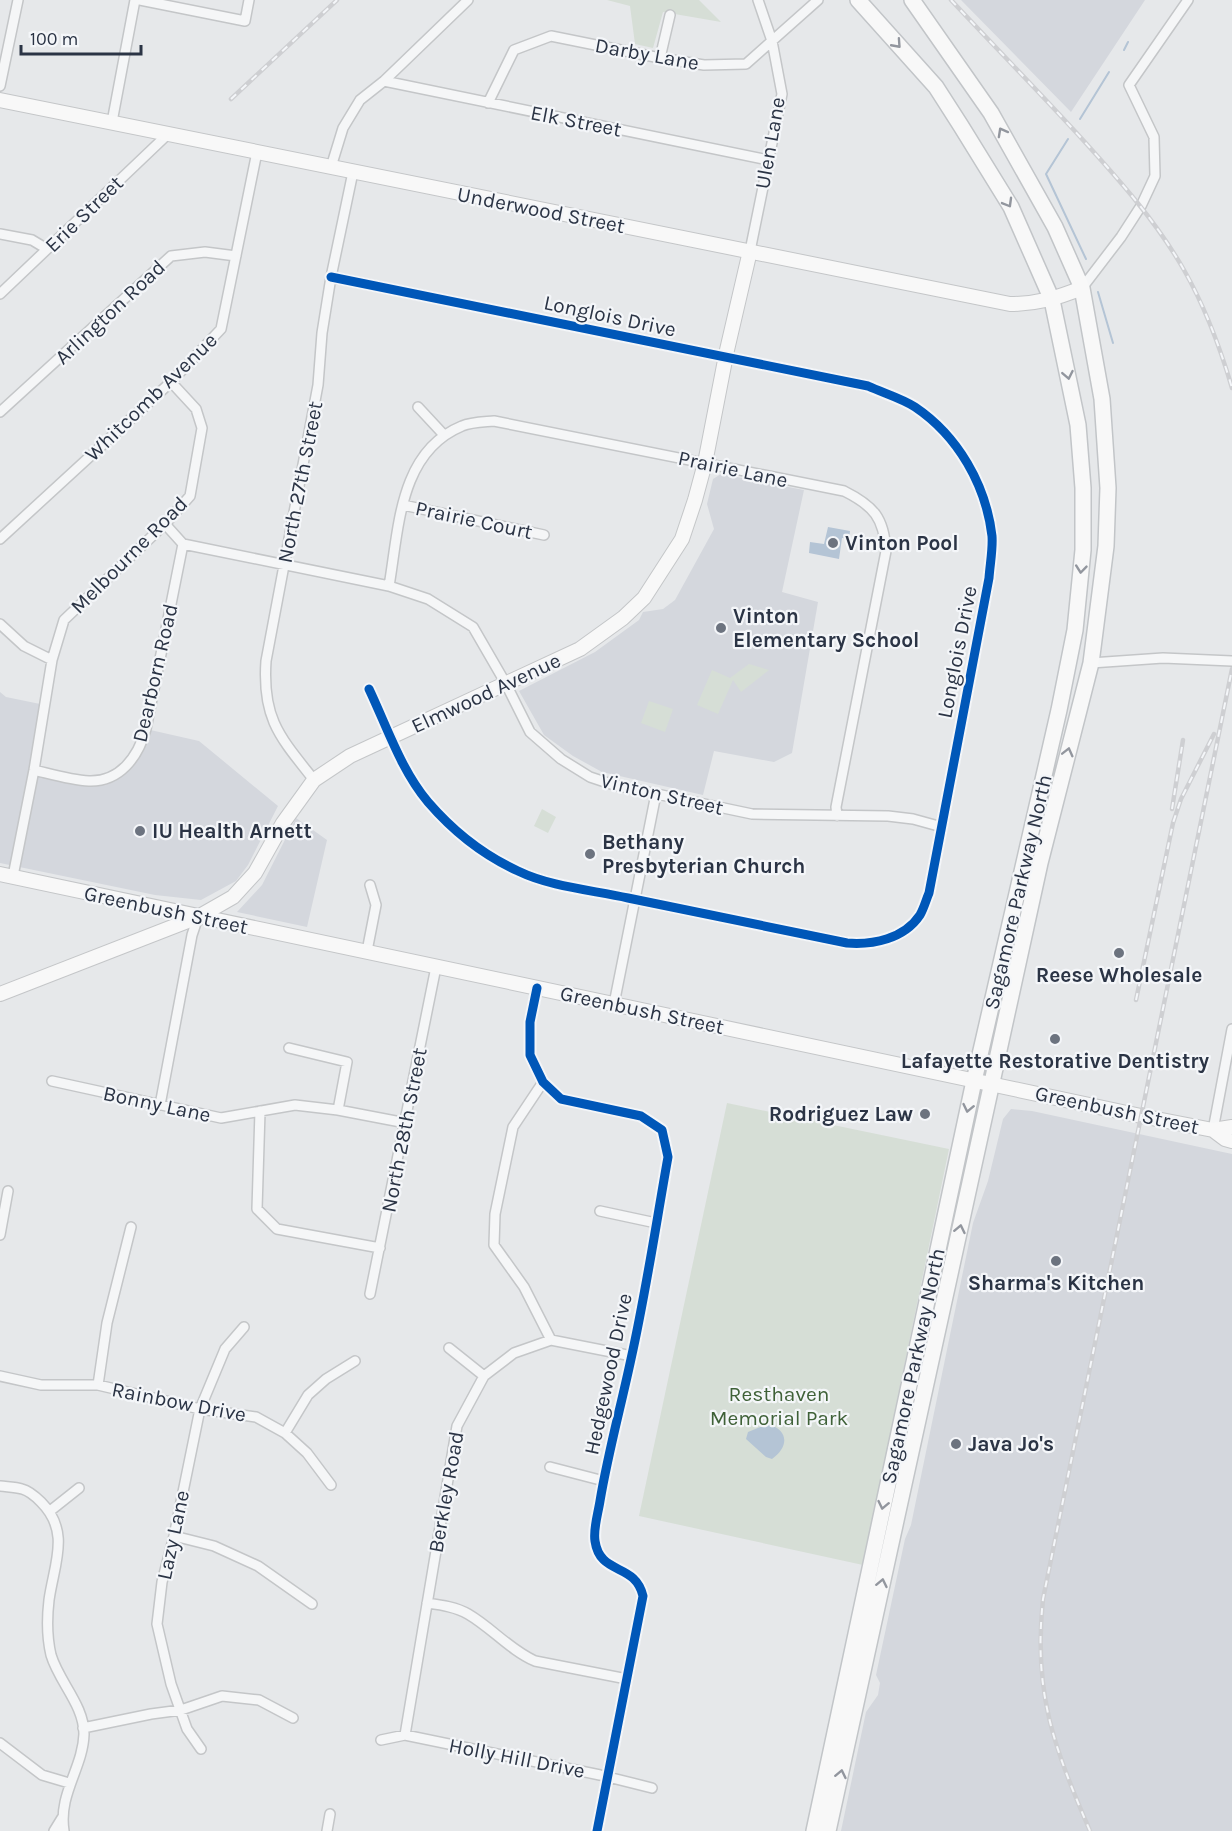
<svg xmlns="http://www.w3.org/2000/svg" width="1232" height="1831" font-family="Karla,sans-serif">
  <rect width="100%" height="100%" fill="#e6e8ea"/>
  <path fill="#d4d7dd" d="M961,0H1145L1071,112Z
    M721,474L804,490L782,592L818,602L792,753L774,762L714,751L703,795L602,772L573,756L544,735L519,691L595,652L639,620L643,612L663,609L675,600L714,529L707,504L713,479Z
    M0,692L6,697L45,705L34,770L89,781L127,766L146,729L199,741L278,806L248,865L236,881L201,900L155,895L0,863Z
    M296,818L327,840L307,927L237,912L262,885Z
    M1011,1109L1032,1111L1232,1154V1831H841L866,1712L878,1695L880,1683L876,1675L905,1539L911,1525L973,1223L988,1181L1003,1119Z"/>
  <path fill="#d6ded6" d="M607,0H699L721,22L663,12L653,48L635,44L630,6Z
    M749,664L769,670L741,692L733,680L718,714L697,705L712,670L730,678Z
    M649,701L673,709L665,732L641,723Z
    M542,809L556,817L548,833L534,826Z
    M727,1103L949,1149L863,1565L639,1516Z"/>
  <path fill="#b4c4d5" d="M828,527L850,531L849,539L842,538L839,559L809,553L810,542L824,544Z
    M768,1424C789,1430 789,1447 772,1459L766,1457L746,1439L748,1432Z"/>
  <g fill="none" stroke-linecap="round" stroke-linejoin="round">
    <path stroke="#b4c4d5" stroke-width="2" d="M1124,50L1128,42
      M1080,119L1109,72
      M1068,139L1046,174L1086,259
      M1098,292L1113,343"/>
    <defs>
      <path id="street" d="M140,0L245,21L249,0
        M660,58L670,15
        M384,81L768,160
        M0,86L18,0
        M488,103L514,50L551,36L660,58L704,65L746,64L818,0
        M112,122L135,0
        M331,167L343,128L360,100L384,81L468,0
        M0,234L32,240L47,249
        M750,251L782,94L772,41L758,0
        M331,277L868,386C883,393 901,398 915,407C958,436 986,485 992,536C993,549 990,564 989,578L929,893C926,900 924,908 920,915C904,939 873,945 847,943C774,928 701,913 628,898C592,890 551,887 518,871C483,855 453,831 428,802C401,770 387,727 369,689
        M1082,288L1121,237L1141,206L1155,176L1154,137L1129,85L1188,0
        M0,294L168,134
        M418,407L444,435
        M0,412L171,256L205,252L236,256
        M403,505L544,535
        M0,539L171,382L221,329L257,152
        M183,544L389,586L428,599L473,627L506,684L530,732L561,759L590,777L614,785L752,814L888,816L913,819L942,827
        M389,586C399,528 399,452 462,426C471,422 483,422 494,421L844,491C874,506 884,518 886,551L836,807L837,816
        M0,624L24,646L52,660
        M1091,663L1163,658L1232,661
        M34,770C51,774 71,780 89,781C120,782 138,757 146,729L183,544L165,524
        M314,780C280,737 262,719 266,661L318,385L322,333L331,277L353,172
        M13,876L34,770L52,660L64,620L165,524L190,496L202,428L196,409L171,382
        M367,951L376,905L370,885
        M537,988L530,1022V1055L543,1082L561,1099L641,1116L662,1130L668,1157C656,1224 646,1292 631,1359C621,1406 608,1453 600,1501C598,1514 593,1529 595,1541C600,1576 635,1562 643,1596L597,1831
        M614,1004L656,794
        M289,1048L347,1062L338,1110
        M52,1081L221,1118L295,1105L338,1110L406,1123
        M543,1082L513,1127L495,1214L494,1245L524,1287L551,1340
        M160,1105L192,935L198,917
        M260,1111L257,1209L277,1229L380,1248
        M1213,1130L1232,1029
        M600,1211L656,1223
        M0,1235L8,1191
        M370,1294L436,967
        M449,1348L484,1376
        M0,1376L41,1385H98L200,1409L256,1417L285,1433L307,1453L331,1485
        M98,1385L107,1323L131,1227
        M285,1433L308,1395L326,1379L355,1361
        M550,1467L604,1481
        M0,1486C7,1487 15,1487 22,1489C30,1491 36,1497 41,1502C71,1532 54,1564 49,1600C47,1617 47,1638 51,1655C59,1682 84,1705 84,1734C83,1768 58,1794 64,1831
        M50,1511L79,1488
        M174,1536L214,1546L258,1566L312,1604
        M427,1603C441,1605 456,1607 468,1614C492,1628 510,1650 535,1661L627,1679
        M83,1728L151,1714L181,1710L222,1696L259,1700L293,1718
        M405,1735L457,1426L484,1376L514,1353L551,1340L632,1356
        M381,1740L405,1735L600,1775L652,1788
        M0,1743L42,1775L69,1783
        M201,1749L187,1729L171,1684L157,1624L162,1582L174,1536L200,1409L225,1349L244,1327
        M54,1831L62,1818
        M327,1831L330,1814"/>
      <path id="secondary" d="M0,100L1010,304C1037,304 1057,298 1082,288
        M0,874L1141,1116L1213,1130L1232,1127
        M0,994L198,917L233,897L255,873L283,823L314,780L350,756L580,649L623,618L644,598L682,539L695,500L705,463L727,350L750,251
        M1213,1130L1225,1139L1232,1141"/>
      <path id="primary" d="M814,1831L974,1081L1059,710L1075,630L1083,550V488L1078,425L1052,300L1011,207L961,126L936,87L858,0
        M828,1831L1040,863L1091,663L1106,546L1108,488L1102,399L1082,288L1055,227L991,113L912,0"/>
    </defs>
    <use href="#street" stroke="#c4c6c8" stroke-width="12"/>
    <use href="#secondary" stroke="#c4c6c8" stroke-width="16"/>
    <use href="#primary" stroke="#c2c5c8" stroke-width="18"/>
    <use href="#street" stroke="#f5f6f7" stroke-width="9"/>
    <use href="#secondary" stroke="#f8f8f8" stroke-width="14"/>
    <use href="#primary" stroke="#f8f8f8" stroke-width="15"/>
    <defs>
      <path id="rail" d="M951,0C995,47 1040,93 1083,140C1120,181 1156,221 1184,270C1205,307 1220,347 1232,388
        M231,99L337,0
        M1172,809L1183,740
        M1136,1000L1173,823L1181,799L1214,734
        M1090,1831C1054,1747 1033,1693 1043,1599L1232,669"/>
    </defs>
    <use href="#rail" stroke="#cecfd2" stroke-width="4.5"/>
    <use href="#rail" stroke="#f4f6f9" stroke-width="2" stroke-dasharray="7" stroke-linecap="butt"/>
    <defs>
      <path id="cycleway" d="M331,277L868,386C883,393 901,398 915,407C958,436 986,485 992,536C993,549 990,564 989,578L929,893C926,900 924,908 920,915C904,939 873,945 847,943C774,928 701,913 628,898C592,890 551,887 518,871C483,855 453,831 428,802C401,770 387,727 369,689
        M537,988L530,1022V1055L543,1082L561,1099L641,1116L662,1130L668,1157C656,1224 646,1292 631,1359C621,1406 608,1453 600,1501C598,1514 593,1529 595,1541C600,1576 635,1562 643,1596L597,1831"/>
    </defs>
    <use href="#cycleway" stroke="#f4f6f9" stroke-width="13"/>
    <use href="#cycleway" stroke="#0057b8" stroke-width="9"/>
  </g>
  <defs><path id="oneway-chevron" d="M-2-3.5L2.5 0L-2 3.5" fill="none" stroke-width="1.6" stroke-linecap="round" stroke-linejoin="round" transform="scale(1.5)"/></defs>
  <g stroke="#92969e">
    <use href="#oneway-chevron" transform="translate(897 44) rotate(48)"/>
    <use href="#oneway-chevron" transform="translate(1002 132) rotate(-119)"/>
    <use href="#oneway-chevron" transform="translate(1008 203) rotate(60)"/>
    <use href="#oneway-chevron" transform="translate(1068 375) rotate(79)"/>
    <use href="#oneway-chevron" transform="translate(1081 569) rotate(96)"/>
    <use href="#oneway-chevron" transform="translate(1068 752) rotate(-76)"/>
    <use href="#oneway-chevron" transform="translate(968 1108) rotate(102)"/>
    <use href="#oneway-chevron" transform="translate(960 1229) rotate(-78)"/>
    <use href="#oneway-chevron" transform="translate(883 1505) rotate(102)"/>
    <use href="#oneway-chevron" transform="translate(882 1583) rotate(-78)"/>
    <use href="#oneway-chevron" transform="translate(841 1774) rotate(-78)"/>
  </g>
  <g fill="#6c737f" stroke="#f4f6f9" stroke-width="2">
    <circle cx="833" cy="543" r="6"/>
    <circle cx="721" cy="628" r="6"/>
    <circle cx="140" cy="831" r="6"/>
    <circle cx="590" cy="854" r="6"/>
    <circle cx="1119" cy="953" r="6"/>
    <circle cx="1055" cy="1039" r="6"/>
    <circle cx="925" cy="1114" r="6"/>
    <circle cx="1056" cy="1261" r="6"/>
    <circle cx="956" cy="1444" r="6"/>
  </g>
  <g text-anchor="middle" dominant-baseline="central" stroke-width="4.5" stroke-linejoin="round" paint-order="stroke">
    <g font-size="21" fill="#2b3445" stroke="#f4f6f9">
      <text transform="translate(647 54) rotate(10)">Darby Lane</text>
      <text transform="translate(576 121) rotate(11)">Elk Street</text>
      <text transform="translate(770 143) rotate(-80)">Ulen Lane</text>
      <text transform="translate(541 210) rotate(11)">Underwood Street</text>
      <text transform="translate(84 214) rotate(-44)">Erie Street</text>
      <text transform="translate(110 312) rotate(-43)">Arlington Road</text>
      <text transform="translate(610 316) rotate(12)">Longlois Drive</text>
      <text transform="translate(151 397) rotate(-44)">Whitcomb Avenue</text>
      <text transform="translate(733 469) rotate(12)">Prairie Lane</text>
      <text transform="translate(300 482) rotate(-79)">North 27th Street</text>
      <text transform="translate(474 520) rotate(12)">Prairie Court</text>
      <text transform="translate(129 555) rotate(-45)">Melbourne Road</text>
      <text transform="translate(957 652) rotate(-79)">Longlois Drive</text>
      <text transform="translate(155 673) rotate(-77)">Dearborn Road</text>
      <text transform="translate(486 693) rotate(-25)">Elmwood Avenue</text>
      <text transform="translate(662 794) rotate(13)">Vinton Street</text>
      <text transform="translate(1018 892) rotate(-77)">Sagamore Parkway North</text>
      <text transform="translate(166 910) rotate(12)">Greenbush Street</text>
      <text transform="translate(642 1010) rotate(12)">Greenbush Street</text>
      <text transform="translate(157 1104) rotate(12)">Bonny Lane</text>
      <text transform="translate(1117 1110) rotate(12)">Greenbush Street</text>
      <text transform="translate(404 1130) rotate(-79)">North 28th Street</text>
      <text transform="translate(913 1366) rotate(-78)">Sagamore Parkway North</text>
      <text transform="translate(608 1374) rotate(-78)">Hedgewood Drive</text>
      <text transform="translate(179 1402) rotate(11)">Rainbow Drive</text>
      <text transform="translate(446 1492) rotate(-80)">Berkley Road</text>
      <text transform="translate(173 1535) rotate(-78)">Lazy Lane</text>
      <text transform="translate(517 1758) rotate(11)">Holly Hill Drive</text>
    </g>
    <g font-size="21" font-weight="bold" fill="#2b3445" stroke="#f4f6f9" text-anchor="start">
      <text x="845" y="543">Vinton Pool</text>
      <text x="733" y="616">Vinton<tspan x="733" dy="24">Elementary School</tspan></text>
      <text x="152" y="831">IU Health Arnett</text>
      <text x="602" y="842">Bethany<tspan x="602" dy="24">Presbyterian Church</tspan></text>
      <text x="1119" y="975" text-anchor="middle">Reese Wholesale</text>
      <text x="1055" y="1061" text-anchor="middle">Lafayette Restorative Dentistry</text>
      <text x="913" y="1114" text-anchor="end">Rodriguez Law</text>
      <text x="1056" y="1283" text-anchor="middle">Sharma's Kitchen</text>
      <text x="968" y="1444">Java Jo's</text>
    </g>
    <g font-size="21" fill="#3f6138" stroke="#f4f6f9">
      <text x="779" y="1394">Resthaven<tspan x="779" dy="24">Memorial Park</tspan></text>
    </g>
  </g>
  <path d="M21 45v9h120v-9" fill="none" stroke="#2b3445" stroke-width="3"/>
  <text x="30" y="45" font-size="18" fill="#2b3445" stroke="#f4f6f9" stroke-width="4.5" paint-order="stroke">100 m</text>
</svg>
